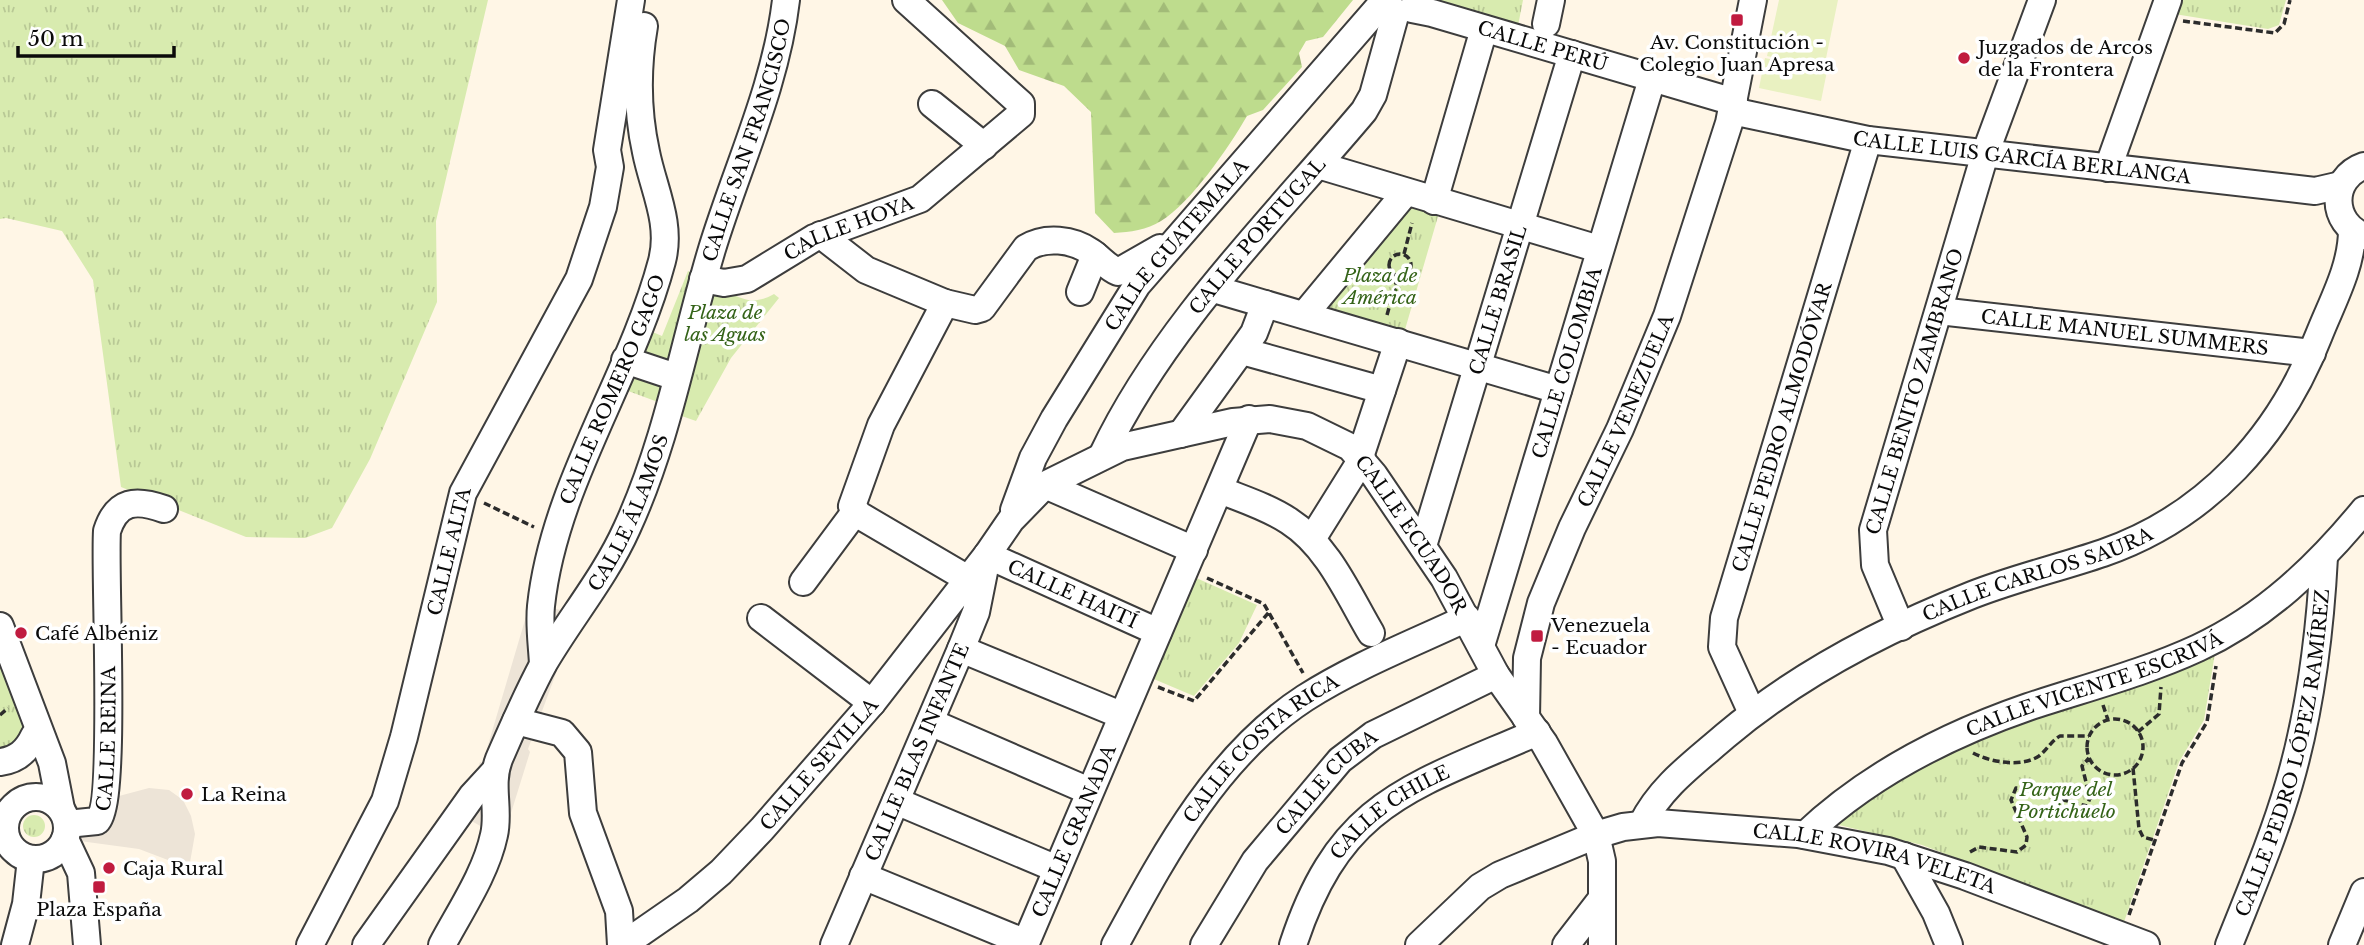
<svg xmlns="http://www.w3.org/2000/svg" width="2364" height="945" font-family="'Libre Baskerville',serif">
  <defs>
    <pattern id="grass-tufts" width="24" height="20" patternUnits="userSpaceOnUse" patternTransform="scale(1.75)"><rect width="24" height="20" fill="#d8ebaf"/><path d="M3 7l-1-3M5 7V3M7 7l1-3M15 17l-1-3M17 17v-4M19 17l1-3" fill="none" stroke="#b8c895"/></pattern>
    <pattern id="forest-firs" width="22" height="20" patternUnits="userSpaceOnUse" patternTransform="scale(1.75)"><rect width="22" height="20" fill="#bedc8d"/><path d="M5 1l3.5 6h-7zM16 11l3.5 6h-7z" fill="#a2bb78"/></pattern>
  </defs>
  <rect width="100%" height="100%" fill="#fff6e6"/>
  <path fill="url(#grass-tufts)" d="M0,0H488L436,221L437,302L370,459L332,528L305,538L246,537L121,487L93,280L62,231L6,218L0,219Z
    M1432,0H1523L1517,31Z
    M2173,0H2286L2279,25L2268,29L2168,13Z
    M1402,202L1439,213L1404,333L1316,306Z
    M688,271L698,276L672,364L641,361L648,330L662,336Z
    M711,289C738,291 746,310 774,294L779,298L731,358L696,421L673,413Z
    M625,372L660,376L666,405L620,388Z
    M1194,577L1257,605L1239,643L1194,696L1149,677Z
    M0,643L27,714L23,742L0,754Z
    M2216,647L2204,720L2179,762L2124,922L1922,845L1839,825L1837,817L1952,746Z
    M23 826a11 11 0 1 1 22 0a11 11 0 1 1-22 0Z"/>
  <path fill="url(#forest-firs)" d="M942,0H1353L1323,37L1306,41L1299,53L1302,67L1263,110L1247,116C1229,147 1191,203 1161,221C1147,230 1130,232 1114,233L1095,213L1091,112L1064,86L1019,70L1005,46L958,23Z"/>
  <path fill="#e9f1c1" d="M1779,0H1838L1824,68L1767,56Z
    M1765,58L1827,71L1821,101L1759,88Z"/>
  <path fill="#ede4d7" d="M530,603L578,614L528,749L530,752L511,813L507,841L452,810L471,789L480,762H483Z
    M149,788L169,790L183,800L191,816L195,834L189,868L139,849L65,839L104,800Z"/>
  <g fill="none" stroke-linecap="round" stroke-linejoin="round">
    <defs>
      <g id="minor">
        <path id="s1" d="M1412,9L1432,13L1734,102"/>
        <path d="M1546,24L1551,0"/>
        <path d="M932,104L984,146"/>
        <path id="s2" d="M1732,111L1868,140L2315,191L2341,185"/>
        <path d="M1318,165L1599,249"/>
        <path d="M2364,166C2329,178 2331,224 2364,236"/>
        <path d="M2108,168L2168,0"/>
        <path d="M1434,201L1484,29"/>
        <path d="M821,235L866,270L945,303L881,425L852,506L859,515L968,579"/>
        <path id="s3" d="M703,279L724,283L747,279L814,238L920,199L1021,114V104L906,0"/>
        <path d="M1214,289L1558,390"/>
        <path d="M1080,292L1095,255"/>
        <path d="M945,303L975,310L982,308L1026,248C1045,236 1073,239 1091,252C1100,258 1108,268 1118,272L1160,248"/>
        <path id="s4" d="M1939,311L2312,353"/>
        <path d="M1304,315L1406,192"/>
        <path d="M1242,351L1382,390"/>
        <path d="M625,360L676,377"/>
        <path d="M1181,434L1254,333L1265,304"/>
        <path id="s5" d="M1103,454C1163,327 1274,218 1364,111L1373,95L1396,12"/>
        <path d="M1360,457L1398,342"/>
        <path d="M1045,485L1194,550"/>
        <path d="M1220,490C1242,499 1268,507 1289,521C1328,546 1348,594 1371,633"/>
        <path id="s6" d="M1014,510L1033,458L1054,419L1137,285L1385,0"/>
        <path d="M1312,539L1362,459"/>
        <path id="s7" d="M1423,546L1572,54"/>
        <path id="s8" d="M987,555L1158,632"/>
        <path d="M803,582L855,512"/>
        <path d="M761,618L872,703"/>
        <path d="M0,626L52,763L61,809"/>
        <path id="s9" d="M1901,627L1875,565L1873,530L1985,154L2042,0"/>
        <path id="s10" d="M1481,646L1652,79"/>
        <path d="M961,649L1121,715"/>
        <path id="s11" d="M543,664C542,645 539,625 541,606C554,484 631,378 662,261C672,223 653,188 646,152C637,111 637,67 644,26"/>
        <path id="s12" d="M1752,713L1722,647L1724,618L1868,140"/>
        <path id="s13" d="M1526,718L1527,658L1541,603L1572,528L1620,429L1667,316L1729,123L1753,0"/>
        <path d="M516,721L562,733L578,752L583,813L619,911L621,945"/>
        <path d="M930,722L1089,791"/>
        <path d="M0,762C17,760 27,751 34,736"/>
        <circle cx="36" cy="828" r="31"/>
        <path d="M896,801L1057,869"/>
        <path id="s14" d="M67,824L97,821C117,804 104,572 107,531C117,500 136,499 164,509"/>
        <path id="s15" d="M1642,824C1661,786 1694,763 1725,736C1796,676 1886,629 1972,595C2015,578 2059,568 2103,553C2207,517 2280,436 2319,335C2332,302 2352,267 2352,230"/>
        <path id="s16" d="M1805,835C1867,776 1947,735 2028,707C2085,688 2144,673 2198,648C2265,617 2318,566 2364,510"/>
        <path d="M65,839L81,873L87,945"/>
        <path d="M1904,856L1936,913L1949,945"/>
        <path d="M863,876L1026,943"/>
        <path d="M15,945L26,904L31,859"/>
        <path id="s17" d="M310,945L385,801L404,737L463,493L579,279L603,207L610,167L607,150L631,0"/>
        <path d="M366,945L472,796L494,772"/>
        <path id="s18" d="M442,945C460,911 486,873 494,835C500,810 489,785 499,759C513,727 527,694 544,663C571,617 605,577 627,528C668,439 684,342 712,249C737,167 776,86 786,0"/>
        <path id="s19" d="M623,945L688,900L721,872L762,829L872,703L987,555L1011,520L1045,485L1122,447L1233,422L1270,419L1307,426L1350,447L1374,475L1444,578L1496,675L1544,743L1596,835L1602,861V945"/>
        <path id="s20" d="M834,945L961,649L976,612L987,557"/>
        <path id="s21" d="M1025,945L1249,419"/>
        <path id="s22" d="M1115,945C1164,855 1216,756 1305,698C1355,666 1414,643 1467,618"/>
        <path id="s23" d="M1204,945L1255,861L1340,760L1373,735L1496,675"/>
        <path id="s24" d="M1293,945C1340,801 1410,788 1537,732"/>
        <path id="s25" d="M1419,945L1480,887L1500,875L1596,835L1623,827L1658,823L1798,834L1888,851L1965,876L2146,945"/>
        <path d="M1566,945L1600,901"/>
        <path id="s26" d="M2229,945C2250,892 2273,839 2289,784C2311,709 2320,634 2324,557"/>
        <path d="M2342,945L2364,892"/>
      </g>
    </defs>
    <use href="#minor" stroke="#3d3d3d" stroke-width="30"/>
    <path stroke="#2c2c2c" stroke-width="3.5" stroke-dasharray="7 3.5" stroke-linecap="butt" d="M2183,21L2275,33L2284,24L2290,0
      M1389 265a11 11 0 1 1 22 0a11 11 0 1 1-22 0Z
      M1404,254L1412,223
      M1387,315L1398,276
      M484,503L534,527
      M1207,578L1264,604L1303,673
      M1158,687L1194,701L1269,612
      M2103,705L2108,720
      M0,715L8,708
      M2087 747a28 28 0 1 1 56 0a28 28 0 1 1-56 0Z
      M2138,732L2159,714L2161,687
      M1973,753C1990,762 2021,768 2039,756C2047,750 2051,741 2060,736H2089
      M2133,768L2139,829L2143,837L2154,840
      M1970,852L1979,847L2017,852L2026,845L2027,837L2011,800L2016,788L2087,806L2090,798L2082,766L2089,758
      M2129,915L2182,763L2207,722L2216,666"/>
    <use href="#minor" stroke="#fff" stroke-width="26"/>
  </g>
  <g fill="#c01b3f" stroke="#fff" stroke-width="2.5">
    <rect x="1730" y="13" width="14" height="14" rx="3.5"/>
    <circle cx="1964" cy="58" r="7"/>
    <circle cx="21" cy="633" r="7"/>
    <rect x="1530" y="629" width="14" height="14" rx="3.5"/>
    <circle cx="187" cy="794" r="7"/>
    <circle cx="109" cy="868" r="7"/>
    <rect x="92" y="880" width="14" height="14" rx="3.5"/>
  </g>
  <g text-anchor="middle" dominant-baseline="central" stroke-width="7" stroke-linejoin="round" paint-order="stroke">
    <g font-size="19" fill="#0a0a0a" stroke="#fff" text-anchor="start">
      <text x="1737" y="42" text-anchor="middle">Av. Constitución -<tspan x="1737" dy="22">Colegio Juan Apresa</tspan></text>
      <text x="1978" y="47">Juzgados de Arcos<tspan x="1978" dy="22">de la Frontera</tspan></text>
      <text x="1551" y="625">Venezuela<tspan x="1551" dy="22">- Ecuador</tspan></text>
      <text x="35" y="633">Café Albéniz</text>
      <text x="201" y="794">La Reina</text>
      <text x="123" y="868">Caja Rural</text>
      <text x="99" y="909" text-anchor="middle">Plaza España</text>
    </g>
    <g font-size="19" fill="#0a0a0a" stroke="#fff">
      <text stroke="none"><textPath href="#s1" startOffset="136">CALLE PERÚ</textPath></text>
      <text stroke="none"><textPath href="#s18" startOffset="870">CALLE SAN FRANCISCO</textPath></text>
      <text stroke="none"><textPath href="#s2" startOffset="294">CALLE LUIS GARCÍA BERLANGA</textPath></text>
      <text stroke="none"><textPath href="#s3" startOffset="159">CALLE HOYA</textPath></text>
      <text stroke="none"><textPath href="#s5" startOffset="268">CALLE PORTUGAL</textPath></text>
      <text stroke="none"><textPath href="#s6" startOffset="313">CALLE GUATEMALA</textPath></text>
      <text stroke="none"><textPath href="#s7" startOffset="257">CALLE BRASIL</textPath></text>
      <text stroke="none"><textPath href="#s4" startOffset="187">CALLE MANUEL SUMMERS</textPath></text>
      <text stroke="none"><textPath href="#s10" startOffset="296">CALLE COLOMBIA</textPath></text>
      <text stroke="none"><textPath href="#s11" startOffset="287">CALLE ROMERO GAGO</textPath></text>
      <text stroke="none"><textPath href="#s9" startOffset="247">CALLE BENITO ZAMBRANO</textPath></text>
      <text stroke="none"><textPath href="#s13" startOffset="327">CALLE VENEZUELA</textPath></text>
      <text stroke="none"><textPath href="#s12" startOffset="301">CALLE PEDRO ALMODÓVAR</textPath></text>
      <text stroke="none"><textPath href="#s18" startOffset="478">CALLE ÁLAMOS</textPath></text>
      <text stroke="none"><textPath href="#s19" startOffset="1057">CALLE ECUADOR</textPath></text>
      <text stroke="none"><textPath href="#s17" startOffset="420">CALLE ALTA</textPath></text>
      <text stroke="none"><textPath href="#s15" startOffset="476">CALLE CARLOS SAURA</textPath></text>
      <text stroke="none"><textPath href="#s8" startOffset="94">CALLE HAITÍ</textPath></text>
      <text stroke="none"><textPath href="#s16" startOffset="329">CALLE VICENTE ESCRIVÁ</textPath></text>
      <text stroke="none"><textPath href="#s14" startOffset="114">CALLE REINA</textPath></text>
      <text stroke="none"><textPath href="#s20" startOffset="210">CALLE BLAS INFANTE</textPath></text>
      <text stroke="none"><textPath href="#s22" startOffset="248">CALLE COSTA RICA</textPath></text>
      <text stroke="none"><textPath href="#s26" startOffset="201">CALLE PEDRO LÓPEZ RAMÍREZ</textPath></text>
      <text stroke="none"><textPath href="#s19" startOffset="268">CALLE SEVILLA</textPath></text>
      <text stroke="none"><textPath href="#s23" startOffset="205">CALLE CUBA</textPath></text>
      <text stroke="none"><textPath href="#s24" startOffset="170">CALLE CHILE</textPath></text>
      <text stroke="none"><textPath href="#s21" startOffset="124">CALLE GRANADA</textPath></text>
      <text stroke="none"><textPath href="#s25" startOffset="495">CALLE ROVIRA VELETA</textPath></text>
    </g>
    <g font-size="19" font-style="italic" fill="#346318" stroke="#fff">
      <text x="1380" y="275">Plaza de<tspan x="1380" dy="22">América</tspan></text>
      <text x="725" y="312">Plaza de<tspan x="725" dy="22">las Aguas</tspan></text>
      <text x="2066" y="789">Parque del<tspan x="2066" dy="22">Portichuelo</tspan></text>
    </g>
  </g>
  <path d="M18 46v10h156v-10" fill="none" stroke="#0a0a0a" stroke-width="3.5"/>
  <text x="28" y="46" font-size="21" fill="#0a0a0a" stroke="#ffffff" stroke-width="5" paint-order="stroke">50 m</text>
</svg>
